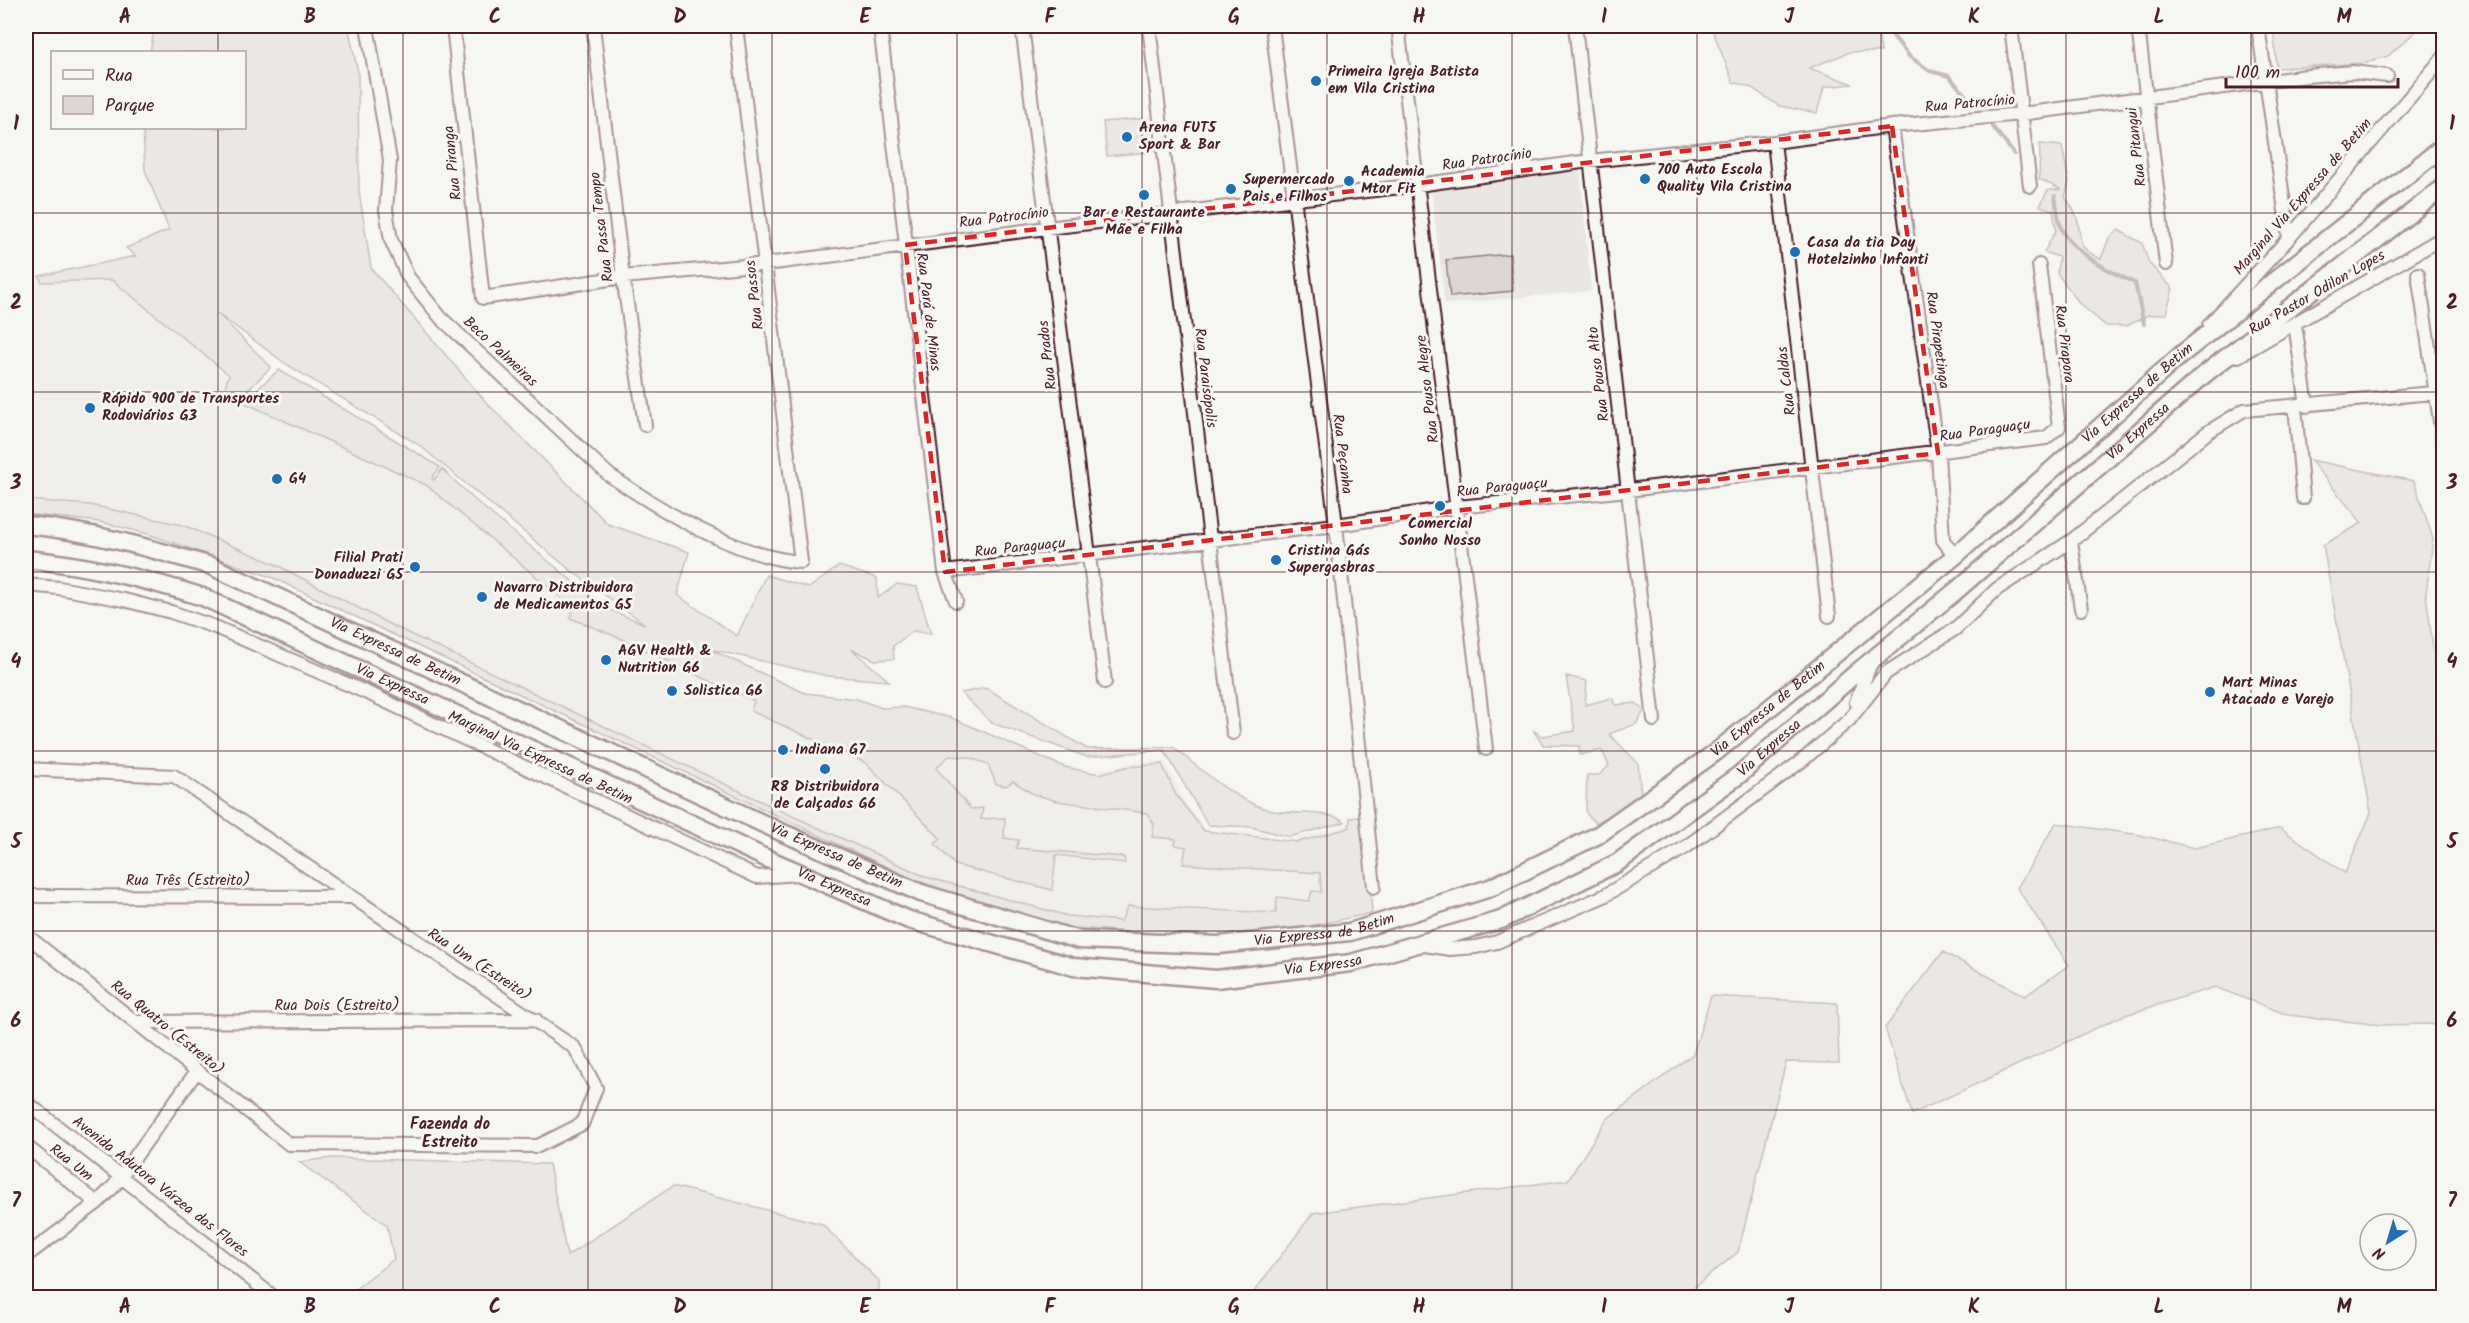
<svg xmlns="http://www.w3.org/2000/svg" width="2469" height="1323" font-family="Kalam,sans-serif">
  <rect width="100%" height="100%" fill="#f6f6f2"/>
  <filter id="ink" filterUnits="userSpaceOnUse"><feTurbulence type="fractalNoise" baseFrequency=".0167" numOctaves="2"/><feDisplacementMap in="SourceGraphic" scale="12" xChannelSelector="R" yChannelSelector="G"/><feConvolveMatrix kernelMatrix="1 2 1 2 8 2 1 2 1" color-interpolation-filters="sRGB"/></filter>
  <g filter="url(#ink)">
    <path fill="#e9e6e3" d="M1580,169L1591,291L1445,304L1431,188Z
      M26,255L38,278L131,273L216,368L270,410L429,478L565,596L768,700L928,724L1091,772L1128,763L1165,761L1187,806L1207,830L1260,833L1285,841L1361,822L1371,909L1299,926L1075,920L925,880L276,576L152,530L57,512L26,511Z"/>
    <path fill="#ddd6d5" stroke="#947a80" stroke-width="1.5" fill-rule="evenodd" d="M155,26H348L358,72L359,191L371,268L486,402L608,524L689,552L677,595L737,636L766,575L809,588L839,566L877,578L878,598L897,584L917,587L931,634L913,631L893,646L894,659L875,660L851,649L889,681L828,676L709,649L805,693L857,699L882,708L903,707L952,718L1064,767L1099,774L1126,767L1162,764L1176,795L1204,831L1298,842L1349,828L1350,818L1365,816L1372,913L1260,937H1197L1062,927L914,880L271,577L148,534L100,522L26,514V500L90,505L183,525L275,564L389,624L773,807L926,877L1068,916L1121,921L1128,906L1276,913L1277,897L1309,901L1312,891L1321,892L1320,873L1183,864L1186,847L1175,845L1176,839L1152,837L1154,824L1147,813L1057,801L1033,794L1013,781L1006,786L996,784L988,764L967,757L949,756L936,768L971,809L983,808L981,819L1005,818L1004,838L1019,840L1016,848L1124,857L1125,863L1056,855L1052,890L955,865L935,844L941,839L866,763L751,711L754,701L722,684L720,686L622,639L570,618L573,611L557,594L426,485L223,393L229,375L112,280L42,282L39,276L136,256L126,248L169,230L145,170L143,128H244V52H150ZM217,313L286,364L419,445L569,569L645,624L605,608L477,502L442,469L434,480L432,478L440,467L279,370L246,399L243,395L271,367Z
      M1711,26H1877L1881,52H1850L1809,68L1853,84L1824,87L1817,113L1779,106L1752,88L1733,82Z
      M2273,26H2422L2388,56L2363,63L2277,68Z
      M1148,118L1151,152L1107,156L1103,122Z
      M2040,144L2062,146L2069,182L2065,197C2069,203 2075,211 2077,218C2083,241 2074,246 2101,259L2109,238L2118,230L2142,243L2149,263L2173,289L2166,314L2148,315L2127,326H2106L2080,304L2057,273L2059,257L2044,252L2056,230L2053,210L2040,206L2048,190H2062L2039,179Z
      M1510,254L1513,291L1450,297L1446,260Z
      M2310,460L2414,481L2433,539L2426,593L2435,664H2444L2443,1029L2431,1024L2382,1025L2288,1015L2215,987L2122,1016L1912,1114L1885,1028L1943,952L2025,996L2069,965L2017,888L2056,823L2140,835L2195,848L2280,828L2345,873L2371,813L2323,545L2362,523Z
      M1566,676L1587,681L1585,705L1612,698L1615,705L1636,703L1644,711L1636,724L1609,734L1638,763L1641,794L1628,807L1596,823L1586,813L1587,775H1599L1609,766L1602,750L1580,755L1579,746L1543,745L1533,730L1542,736L1575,731Z
      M986,688L1087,749L1173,747C1201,769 1234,800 1269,810C1291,816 1328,809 1345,822L1289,837L1251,827L1208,825L1164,750L1087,757L992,723L961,693Z
      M1711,996L1837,1003L1839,1063L1786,1062L1738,1252L1682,1297H1250L1313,1213L1568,1180L1607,1119L1693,1054Z
      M332,1158L549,1164L567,1256L673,1186L822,1224L879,1281V1297H345L394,1259L387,1225L299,1162Z"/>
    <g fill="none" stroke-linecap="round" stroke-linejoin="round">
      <path stroke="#8e747a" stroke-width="4" d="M1885,26L1909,56L1930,71L1949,76L1968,98
        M1993,127L2014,154
        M2055,196C2057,207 2058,225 2064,234C2077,254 2114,274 2135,283L2144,324"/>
      <defs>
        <path id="minor" d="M367,26L390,160L386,210L391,240L408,277L441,318L609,475C662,511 737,557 801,562L736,26
          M453,26L483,298L623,277L766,264L1047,228L1418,185L1589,161L1774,142L1892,126L2021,114L2307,76L2353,72L2387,76
          M593,26L623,277L645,425
          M880,26L945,572L956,601
          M1022,26L1105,682
          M1149,26L1233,733
          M1272,26L1336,525L1374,887
          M1398,26L1486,749
          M1575,26L1654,720
          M2011,26L2030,186
          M2138,26L2166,264
          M2258,26L2289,238
          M1892,126L1938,453L1943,540L1955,556
          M1774,142L1829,616
          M2418,274L2444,448
          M2295,324L2307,406
          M2209,325L2289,238L2444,57
          M2238,356L2444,237
          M2295,406L2303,498
          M2071,541L2081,609
          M945,572L1336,525L1457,507L1629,490L2046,438L2059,427L2039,265
          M26,585L59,588L124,600L171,612L215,627L372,695L757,877L798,874
          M1856,702L1872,660
          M26,769L174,776L575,1048L596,1088L582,1124L538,1146L289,1144L26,935
          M26,896L350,897
          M1424,945L1450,949L1476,947L1497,942L1604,896L1686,847L1804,759L1849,720L1886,673L1955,629L1997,589L2071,541L2208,432L2244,410L2444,392
          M137,1022L536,1020
          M26,1102L275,1298
          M26,1146L97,1203
          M26,1256L97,1203L114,1186L197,1071"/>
        <g id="highway">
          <path id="s1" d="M26,525C89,531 150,548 211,566L781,832L921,893L1079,940L1218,945L1350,932L1490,888L1598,835L1716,752L1955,556L2182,354L2444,146"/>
          <path id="s2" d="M26,559C88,565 143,578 203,597L768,859L909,920L1074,967L1216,979L1351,963L1501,920L1617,863L1739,775L1855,674L1957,590L2205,374L2444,187"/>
        </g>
      </defs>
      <use href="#minor" stroke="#4a1f2b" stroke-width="16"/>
      <use href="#highway" stroke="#4a1f2b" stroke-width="21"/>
      <use href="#minor" stroke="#f6f6f2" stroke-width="12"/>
      <use href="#highway" stroke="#f6f6f2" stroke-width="16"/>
    </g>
  </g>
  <path d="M0 0H2469V1323H0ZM1892,126L1938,453L945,572L905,245Z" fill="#f6f6f2" fill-opacity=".55" fill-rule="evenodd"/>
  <path fill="none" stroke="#d62828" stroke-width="4.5" stroke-dasharray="12 8" stroke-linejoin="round" d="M1892,126L1938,453L945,572L905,245Z"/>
  <path fill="none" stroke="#4a1f2b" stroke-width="1.5" stroke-opacity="0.55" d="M218,26V52M403,26V1298M588,26V1298M772,26V1298M957,26V1298M1142,26V1298M1327,26V1298M1512,26V1298M1697,26V1298M1881,26V1298M2066,26V1298M2251,26V1298M218,128V1298M26,213H2444M26,392H2444M26,572H2444M26,751H2444M26,931H2444M26,1110H2444"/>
  <g fill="#1f6fb2" stroke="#f6f6f2" stroke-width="2">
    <circle cx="1316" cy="81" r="6"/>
    <circle cx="1127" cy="137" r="6"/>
    <circle cx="1645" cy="179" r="6"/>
    <circle cx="1349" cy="181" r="6"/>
    <circle cx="1231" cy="189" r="6"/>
    <circle cx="1144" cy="195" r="6"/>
    <circle cx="1795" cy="252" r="6"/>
    <circle cx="90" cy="408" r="6"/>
    <circle cx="277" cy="479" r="6"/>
    <circle cx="1440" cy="506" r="6"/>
    <circle cx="1276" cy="560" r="6"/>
    <circle cx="415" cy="567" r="6"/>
    <circle cx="482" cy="597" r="6"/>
    <circle cx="606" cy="660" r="6"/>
    <circle cx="672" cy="691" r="6"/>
    <circle cx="2210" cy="692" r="6"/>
    <circle cx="783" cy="750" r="6"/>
    <circle cx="825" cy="769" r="6"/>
  </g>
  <g text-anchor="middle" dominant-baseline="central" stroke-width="6" stroke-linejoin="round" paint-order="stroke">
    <g font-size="15" font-weight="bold" fill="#4a1f2b" stroke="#f6f6f2" text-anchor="start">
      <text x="1328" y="72">Primeira Igreja Batista<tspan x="1328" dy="17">em Vila Cristina</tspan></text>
      <text x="1139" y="128">Arena FUT5<tspan x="1139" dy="17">Sport &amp; Bar</tspan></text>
      <text x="1657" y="170">700 Auto Escola<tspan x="1657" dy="17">Quality Vila Cristina</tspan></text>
      <text x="1361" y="172">Academia<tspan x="1361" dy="17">Mtor Fit</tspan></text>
      <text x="1243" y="180">Supermercado<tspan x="1243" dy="17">Pais e Filhos</tspan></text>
      <text x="1144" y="213" text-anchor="middle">Bar e Restaurante<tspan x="1144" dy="17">Mãe e Filha</tspan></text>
      <text x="1807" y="243">Casa da tia Day<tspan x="1807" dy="17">Hotelzinho Infanti</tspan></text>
      <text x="102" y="399">Rápido 900 de Transportes<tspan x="102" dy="17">Rodoviários G3</tspan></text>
      <text x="289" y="479">G4</text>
      <text x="1440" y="524" text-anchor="middle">Comercial<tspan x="1440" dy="17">Sonho Nosso</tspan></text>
      <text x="1288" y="551">Cristina Gás<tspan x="1288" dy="17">Supergasbras</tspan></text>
      <text x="403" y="558" text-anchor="end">Filial Prati<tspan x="403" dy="17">Donaduzzi G5</tspan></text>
      <text x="494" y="588">Navarro Distribuidora<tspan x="494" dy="17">de Medicamentos G5</tspan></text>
      <text x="618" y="651">AGV Health &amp;<tspan x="618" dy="17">Nutrition G6</tspan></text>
      <text x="2222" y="683">Mart Minas<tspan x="2222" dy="17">Atacado e Varejo</tspan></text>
      <text x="684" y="691">Solistica G6</text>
      <text x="795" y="750">Indiana G7</text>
      <text x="825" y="787" text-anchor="middle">R8 Distribuidora<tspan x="825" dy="17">de Calçados G6</tspan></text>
    </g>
    <g font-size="15" fill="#4a1f2b" stroke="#f6f6f2">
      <text transform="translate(1970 104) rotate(-5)">Rua Patrocínio</text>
      <text transform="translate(2137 147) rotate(-97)">Rua Pitangui</text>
      <text transform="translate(1487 160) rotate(-8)">Rua Patrocínio</text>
      <text transform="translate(453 163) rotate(-96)">Rua Piranga</text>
      <text transform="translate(2303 197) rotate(-49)">Marginal Via Expressa de Betim</text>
      <text transform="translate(1004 218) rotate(-7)">Rua Patrocínio</text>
      <text transform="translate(602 227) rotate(-97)">Rua Passa Tempo</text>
      <text transform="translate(2317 293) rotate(-30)">Rua Pastor Odilon Lopes</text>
      <text transform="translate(755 295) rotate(-97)">Rua Passos</text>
      <text transform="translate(928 312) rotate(83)">Rua Pará de Minas</text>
      <text transform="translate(1937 340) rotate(82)">Rua Pirapetinga</text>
      <text transform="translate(2064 344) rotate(83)">Rua Pirapora</text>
      <text transform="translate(500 352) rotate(43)">Beco Palmeiras</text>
      <text transform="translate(1048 355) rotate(-97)">Rua Prados</text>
      <text transform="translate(1599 374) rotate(-97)">Rua Pouso Alto</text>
      <text transform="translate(1205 378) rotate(83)">Rua Paraisópolis</text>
      <text transform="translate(1787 381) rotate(-97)">Rua Caldas</text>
      <text transform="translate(1428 389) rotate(-97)">Rua Pouso Alegre</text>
      <text stroke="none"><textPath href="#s1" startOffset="2373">Via Expressa de Betim</textPath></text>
      <text transform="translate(1985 431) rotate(-8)">Rua Paraguaçu</text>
      <text stroke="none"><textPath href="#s2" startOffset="2370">Via Expressa</textPath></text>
      <text transform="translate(1342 454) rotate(83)">Rua Peçanha</text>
      <text transform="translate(1502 488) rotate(-6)">Rua Paraguaçu</text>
      <text transform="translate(1020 548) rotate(-6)">Rua Paraguaçu</text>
      <text stroke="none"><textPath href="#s1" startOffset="393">Via Expressa de Betim</textPath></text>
      <text stroke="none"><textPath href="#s2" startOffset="390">Via Expressa</textPath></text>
      <text stroke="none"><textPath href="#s1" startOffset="1887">Via Expressa de Betim</textPath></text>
      <text stroke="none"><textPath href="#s2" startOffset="1884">Via Expressa</textPath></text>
      <text transform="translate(540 758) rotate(25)">Marginal Via Expressa de Betim</text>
      <text stroke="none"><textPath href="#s1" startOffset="879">Via Expressa de Betim</textPath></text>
      <text x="188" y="881">Rua Três (Estreito)</text>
      <text stroke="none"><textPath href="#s2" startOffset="876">Via Expressa</textPath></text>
      <text stroke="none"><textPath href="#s1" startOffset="1383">Via Expressa de Betim</textPath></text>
      <text transform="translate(479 965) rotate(33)">Rua Um (Estreito)</text>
      <text stroke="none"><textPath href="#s2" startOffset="1380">Via Expressa</textPath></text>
      <text x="337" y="1006">Rua Dois (Estreito)</text>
      <text transform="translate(167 1028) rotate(39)">Rua Quatro (Estreito)</text>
      <text transform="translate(71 1163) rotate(38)">Rua Um</text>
      <text transform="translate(160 1187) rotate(38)">Avenida Adutora Várzea das Flores</text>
    </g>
    <g font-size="16" font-weight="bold" fill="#4a1f2b" stroke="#f6f6f2">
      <text x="450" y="1124">Fazenda do<tspan x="450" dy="18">Estreito</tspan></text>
    </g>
  </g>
  <rect width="2469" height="1323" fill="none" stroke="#f6f6f2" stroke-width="66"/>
  <rect x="51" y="51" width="195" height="78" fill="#f6f6f2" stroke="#b1a0a2" stroke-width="1.5"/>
  <rect x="63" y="70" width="30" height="9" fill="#f6f6f2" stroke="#b1a0a2" stroke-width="1.5"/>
  <text x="105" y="81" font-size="18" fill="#4a1f2b">Rua</text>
  <rect x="63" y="96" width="30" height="18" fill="#ddd6d5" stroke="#b1a0a2" stroke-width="1.5"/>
  <text x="105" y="111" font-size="18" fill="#4a1f2b">Parque</text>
  <g transform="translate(2388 1242) rotate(217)"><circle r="28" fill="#f6f6f2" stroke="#b1a0a2" stroke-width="1.5"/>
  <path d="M0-4.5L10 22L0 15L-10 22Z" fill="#1f6fb2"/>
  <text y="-9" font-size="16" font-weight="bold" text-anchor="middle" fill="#4a1f2b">N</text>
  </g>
  <path d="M2226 78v9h172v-9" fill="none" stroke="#4a1f2b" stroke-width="3"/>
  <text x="2235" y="78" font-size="18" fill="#4a1f2b" stroke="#f6f6f2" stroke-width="4.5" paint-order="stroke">100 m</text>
  <rect x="33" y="33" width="2403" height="1257" fill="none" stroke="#4a1f2b" stroke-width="2"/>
  <g font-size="20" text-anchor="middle" font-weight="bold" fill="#4a1f2b">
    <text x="125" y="23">A</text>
    <text x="310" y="23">B</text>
    <text x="495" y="23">C</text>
    <text x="680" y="23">D</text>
    <text x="865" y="23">E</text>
    <text x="1050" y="23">F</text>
    <text x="1234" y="23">G</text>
    <text x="1419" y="23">H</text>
    <text x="1604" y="23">I</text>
    <text x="1789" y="23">J</text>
    <text x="1974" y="23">K</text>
    <text x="2159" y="23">L</text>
    <text x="2344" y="23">M</text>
    <text x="16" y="130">1</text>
    <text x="2452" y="130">1</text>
    <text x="16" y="309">2</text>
    <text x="2452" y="309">2</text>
    <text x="16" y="489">3</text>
    <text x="2452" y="489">3</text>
    <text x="16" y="668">4</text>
    <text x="2452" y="668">4</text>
    <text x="16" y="848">5</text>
    <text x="2452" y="848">5</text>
    <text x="16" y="1027">6</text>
    <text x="2452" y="1027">6</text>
    <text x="16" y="1207">7</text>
    <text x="2452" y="1207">7</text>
    <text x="125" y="1313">A</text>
    <text x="310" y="1313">B</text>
    <text x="495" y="1313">C</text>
    <text x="680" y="1313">D</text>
    <text x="865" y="1313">E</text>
    <text x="1050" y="1313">F</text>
    <text x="1234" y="1313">G</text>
    <text x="1419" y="1313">H</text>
    <text x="1604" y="1313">I</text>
    <text x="1789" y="1313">J</text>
    <text x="1974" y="1313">K</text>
    <text x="2159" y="1313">L</text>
    <text x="2344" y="1313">M</text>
  </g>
</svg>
